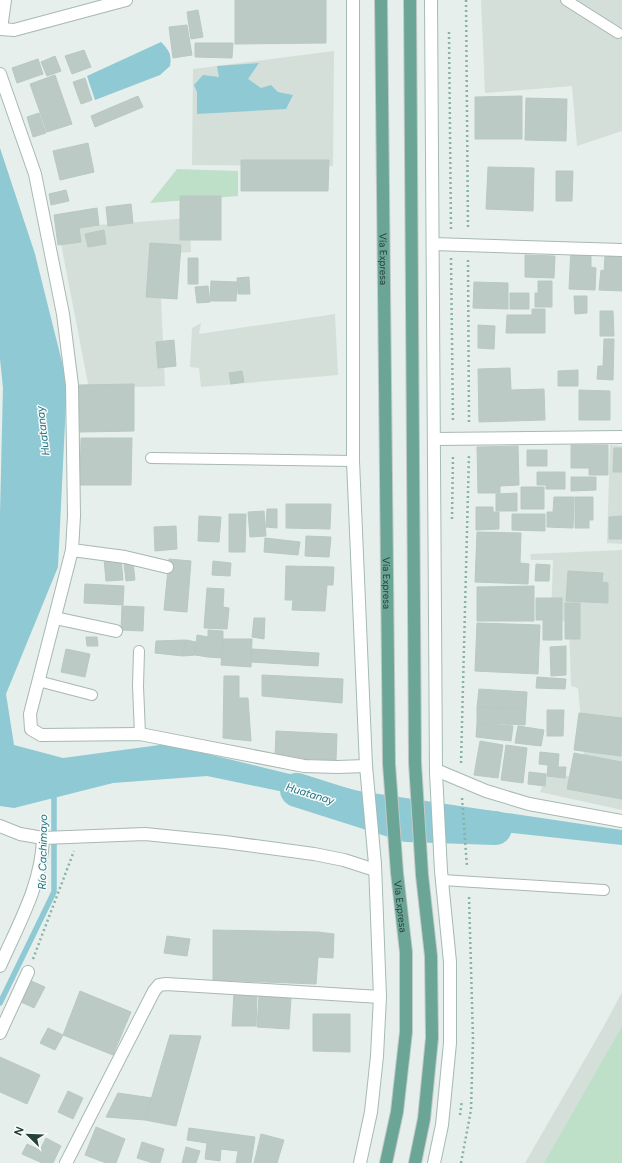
<svg xmlns="http://www.w3.org/2000/svg" width="622" height="1163" font-family="Figtree,sans-serif">
  <rect width="100%" height="100%" fill="#e6efeb"/>
  <path fill="#d4dfda" d="M481,0H622V131L577,146L572,86L485,93Z
    M334,51L333,166L192,165L193,69Z
    M190,218L191,252L159,254L165,386L89,389L58,228Z
    M335,314L338,375L201,387L199,368L190,367L192,328L201,323L199,334Z
    M610,445L622,446V544L607,543Z
    M622,550V810L540,792L548,770L578,779L585,768L578,688L571,686L569,623L551,618L553,560H531L530,554Z
    M622,992V1163H525L604,1026Z"/>
  <path fill="#bfe0c8" d="M177,169L238,171V196L150,203Z
    M622,1026V1163H544Z"/>
  <path fill="#8ec9d4" d="M161,42C169,50 172,55 170,66L160,75L95,100L87,76Z
    M259,63L248,79L261,88L271,85L278,92L293,95L286,109L197,114V92L194,85L203,75L219,77L217,66Z
    M0,148L35,254L67,382L58,567L6,694L14,745L63,758L167,744L359,791L622,830V845L448,826L207,776L113,783L14,808L0,806V573L17,515L20,387L8,271L0,246Z"/>
  <g fill="none" stroke-linecap="round" stroke-linejoin="round">
    <path stroke="#8ec9d4" stroke-width="5.5" d="M0,1003L54,892V791"/>
    <path stroke="#8ec9d4" stroke-width="34" d="M0,246L8,271L20,387L17,515L0,573
      M297,790L407,825L495,828"/>
  </g>
  <path fill="#bbcac4" stroke="#b8c9c2" d="M235,0H326V43L235,44Z
    M198,10L203,37L191,39L187,12Z
    M187,25L192,55L173,58L169,27Z
    M195,43H233L232,58L195,57Z
    M84,50L91,67L72,74L65,56Z
    M55,56L61,71L47,76L41,62Z
    M38,59L43,74L17,83L12,68Z
    M55,75L72,124L47,132L30,84Z
    M85,78L92,100L81,104L73,82Z
    M138,96L143,107L95,127L91,116Z
    M522,96V139H475V97Z
    M526,98L567,99L566,141L525,140Z
    M39,113L46,133L33,137L27,117Z
    M88,143L94,172L60,180L53,151Z
    M241,160H329L328,191H241Z
    M488,167L534,168L533,211L486,209Z
    M556,171H573L572,201H556Z
    M66,190L69,201L51,205L49,194Z
    M180,196H221V240H180Z
    M131,204L133,223L108,226L106,207Z
    M97,208L99,225L79,228L81,242L58,245L54,215Z
    M104,230L106,244L88,247L85,234Z
    M150,243L181,245L177,299L146,297Z
    M571,248L591,249V267L596,268L595,290L569,289Z
    M525,255L555,256L554,278L525,277Z
    M605,256L622,257V291L599,290L601,270L604,271Z
    M188,258H198V284H188Z
    M249,277L250,294H238L237,278Z
    M211,281L237,282L236,301H210Z
    M538,281H552V307H535V293H538Z
    M474,282L508,283V309L473,308Z
    M208,286L210,302L197,303L195,287Z
    M510,293H529V309H510Z
    M574,296H587V313L575,314Z
    M532,309H545V333H506L507,315H532Z
    M600,311H613L614,336H600Z
    M478,325L495,326L494,349L478,348Z
    M604,339H614L613,380L597,379L598,366H603Z
    M174,340L176,366L158,368L156,342Z
    M510,368L511,390L544,389L545,420L479,422L478,369Z
    M578,370V386H558V371Z
    M242,371L244,382L231,384L229,373Z
    M134,384V431L80,432L79,385Z
    M579,390L610,391V420H579Z
    M81,438H132L131,485H80Z
    M571,445H608V475H589V468H571Z
    M518,446L519,485L500,486V493H478L477,447Z
    M614,448H622V472H613Z
    M527,450H547V466H527Z
    M537,472H565V489H546V485H537Z
    M571,477H596V490L571,491Z
    M521,487H544V509H521Z
    M517,493V511H496V494Z
    M554,497H574L573,528L547,527V512H553Z
    M575,497H593V520H589V528H575Z
    M286,504H331L330,529L286,528Z
    M476,507H493V512H499V529L476,530Z
    M267,509H277V528L266,527Z
    M264,511L266,536L250,537L248,512Z
    M229,514H246L245,552H229Z
    M512,514H545V531L512,530Z
    M199,516L221,517L219,542L198,541Z
    M622,516V539H609V517Z
    M176,526L177,549L155,551L154,527Z
    M477,532L521,533L520,563L529,564L528,584L475,582Z
    M306,536L331,537L329,557L305,556Z
    M265,538L300,542L298,555L264,552Z
    M121,558L123,580L106,581L104,559Z
    M169,559L191,561L187,612L164,610Z
    M213,561L231,563L230,576L212,575Z
    M133,562L135,580L126,581L124,563Z
    M536,564L550,565L549,581H535Z
    M286,566L334,567L333,585H327L325,611L292,610L293,600H285Z
    M568,571L603,573L602,582L608,583V603L566,601Z
    M85,584L124,586L123,605L84,603Z
    M534,586V621H477V587Z
    M207,588L224,589L223,607L229,608L227,629L204,628Z
    M536,598H562V640H543V620H536Z
    M565,603H580V639H565Z
    M122,606L144,607L143,631L121,630Z
    M254,618H265L264,639L252,637Z
    M477,623L540,625L538,674L475,671Z
    M208,630L223,631V658L208,657Z
    M197,635L208,637V657L195,655Z
    M86,637H97L98,646H87Z
    M223,639H252L251,667L221,665Z
    M186,640L196,642L195,655L183,656Z
    M186,640L183,656L155,653L156,641Z
    M566,646V675L551,676L550,647Z
    M66,649L90,654L85,677L61,672Z
    M252,649L319,653L318,666L251,662Z
    M262,675L343,679L342,703L262,696Z
    M224,676H239V698H248L251,741L223,738Z
    M537,677L566,679L565,689L536,688Z
    M479,689L527,692L526,709L477,707Z
    M477,707L526,709L525,725L477,723Z
    M547,710H564L563,736H547Z
    M579,713L622,718L621,756L574,750Z
    M477,723L513,726L511,741L476,737Z
    M518,726L544,730L541,746L515,743Z
    M276,731L337,734L336,760L275,757Z
    M480,741L503,745L498,778L474,775Z
    M506,745L527,748L523,783L501,780Z
    M540,752L559,754L558,767H566L565,778L547,776L548,765L539,764Z
    M574,753L622,762V799L567,789Z
    M529,772L546,774L545,786L528,784Z
    M213,930L318,932L334,934L333,958L318,957L316,984L213,980Z
    M167,936L190,939L187,956L164,953Z
    M29,980L45,987L34,1008L19,1001Z
    M80,991L131,1012L113,1055L63,1035Z
    M234,993L257,996L256,1026H232Z
    M259,996L291,998L289,1029L257,1027Z
    M313,1014H350V1052L313,1051Z
    M48,1028L63,1035L55,1050L40,1043Z
    M170,1035L201,1036L176,1126L145,1120Z
    M0,1057L40,1075L27,1104L0,1092Z
    M68,1091L83,1098L73,1119L58,1112Z
    M118,1093L152,1098L145,1120L106,1117Z
    M96,1127L125,1139L116,1163H106L85,1155Z
    M189,1128L255,1137L251,1163H236L238,1151L221,1149L220,1161L205,1159L207,1143L187,1140Z
    M261,1134L284,1140L277,1163H254Z
    M46,1138L61,1146L53,1163H42L22,1154L27,1144L40,1150Z
    M142,1142L164,1149L160,1163H153L137,1158Z
    M186,1147L200,1151L196,1163H182Z"/>
  <g fill="none" stroke-linecap="round" stroke-linejoin="round">
    <defs>
      <path id="lane" d="M566,0L618,33
        M151,458L353,461
        M139,651L138,686L140,734
        M38,681L92,695
        M442,880L604,890"/>
      <path id="street" d="M5,0L1,29L14,30L126,0
        M0,74L35,174L63,314L72,385L74,516L72,550
        M433,244L622,250
        M434,439L622,437
        M167,567L125,557L72,550L30,714L31,729L41,735L140,734L304,766L337,767L366,766
        M55,618L116,631
        M436,770L486,791L529,804L622,821
        M0,826L20,834L43,838L145,834L225,842L314,854L344,860L375,870
        M0,966C18,925 42,884 43,838
        M0,1033L28,972
        M66,1163L154,991L159,985L166,984L380,997"/>
      <path id="secondary" d="M353,0V461L366,766L375,864L380,997L377,1056L371,1112L360,1163
        M431,0L436,773L441,871L450,962V1043L442,1125L434,1163"/>
      <g id="primary">
        <path id="s1" d="M381,0L389,764L397,873L406,952V1032L397,1112L386,1163"/>
        <path d="M410,0L415,763L422,875L431,956L432,1038L424,1119L415,1163"/>
      </g>
    </defs>
    <use href="#lane" stroke="#a8b8b2" stroke-width="12"/>
    <use href="#street" stroke="#a8b8b2" stroke-width="14"/>
    <use href="#secondary" stroke="#a4bbb3" stroke-width="14"/>
    <use href="#primary" stroke="#c2cac8" stroke-width="14"/>
    <path stroke="#86b3a5" stroke-width="2.5" stroke-dasharray="2 3" stroke-linecap="butt" d="M466,0L468,229
      M449,32L451,229
      M451,258L453,423
      M468,260L469,423
      M452,519L453,454
      M461,763L469,454
      M462,798L467,867
      M33,959L74,851
      M460,1115L462,1100
      M461,1163L471,1110L473,1039L469,896"/>
    <use href="#lane" stroke="#fff" stroke-width="10"/>
    <use href="#street" stroke="#fff" stroke-width="12"/>
    <use href="#secondary" stroke="#fff" stroke-width="12"/>
    <use href="#primary" stroke="#6aa596" stroke-width="12"/>
  </g>
  <g text-anchor="middle" dominant-baseline="central" stroke-width="3" stroke-linejoin="round" paint-order="stroke">
    <g font-size="10" fill="#24423a" stroke="#f7fbf9">
      <text stroke="none"><textPath href="#s1" startOffset="259">Vía Expresa</textPath></text>
      <text stroke="none"><textPath href="#s1" startOffset="583">Vía Expresa</textPath></text>
      <text stroke="none"><textPath href="#s1" startOffset="907">Vía Expresa</textPath></text>
    </g>
    <g font-size="11" font-style="italic" fill="#1c6f80" stroke="#f7fbf9">
      <text transform="translate(43 431) rotate(-97)">Huatanay</text>
      <text transform="translate(310 794) rotate(17)">Huatanay</text>
      <text transform="translate(43 852) rotate(-89)">Río Cachimayo</text>
    </g>
  </g>
  <g transform="translate(28 1135) rotate(293)" stroke="#f7fbf9" stroke-width="3" paint-order="stroke">
  <path d="M0-3L7 15L0 10L-7 15Z" fill="#24423a"/>
  <text y="-6" font-size="11" font-weight="bold" text-anchor="middle" fill="#24423a">N</text>
  </g>
</svg>
